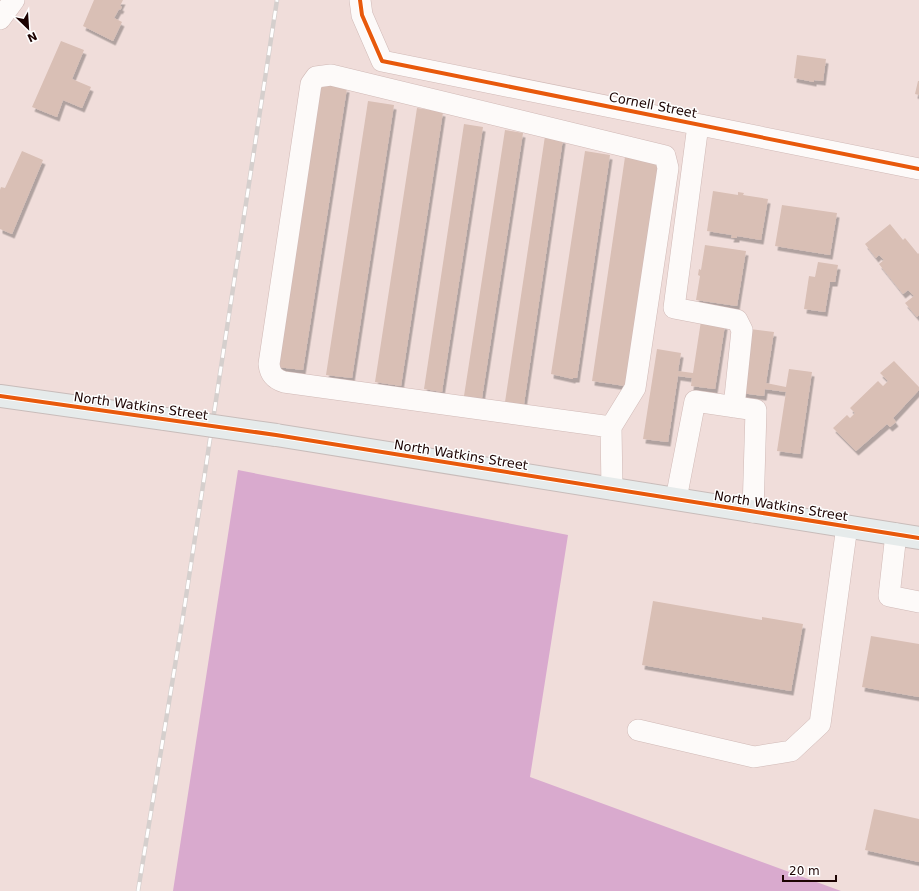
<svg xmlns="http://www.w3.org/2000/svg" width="919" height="891" font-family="'DejaVu Sans',sans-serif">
  <defs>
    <filter id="shadow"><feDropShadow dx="2.5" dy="4.5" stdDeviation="0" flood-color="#0004"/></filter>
  </defs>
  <rect width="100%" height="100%" fill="#f0ddda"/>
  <path fill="#d9aace" d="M238,470L568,535L530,777L841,891H173Z"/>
  <path fill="#d9bfb5" filter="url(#shadow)" d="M94,0H123L120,6L122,7L120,10L119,9L114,18L122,22L113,41L83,26Z
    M61,41L84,50L72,79L91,87L82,108L63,100L57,117L32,107Z
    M797,55L826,59L823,81L814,80V82L794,78Z
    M918,81H919V95L915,94Z
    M321,84L347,88L303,370L277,367Z
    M368,101L394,105L352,378L326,375Z
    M417,108L443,112L401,386L375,382Z
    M464,124L483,127L442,392L424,389Z
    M505,130L523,133L482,398L464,396Z
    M545,136L563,139L524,404L505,402Z
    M22,151L43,160L12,234L0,229V190L1,187L5,188Z
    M585,151L610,155L577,378H573V379L551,374Z
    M625,157L658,162L625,386L592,381Z
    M713,191L738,195V192L744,193L743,195L768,199L761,240L737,236V238H731L732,235L707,231Z
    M782,205L837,213L830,255L775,246Z
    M890,224L903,240L905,238L918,254L919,253V315L917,317L905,303L914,296L908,290L903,294L879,264L884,260L879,255L876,258L865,244Z
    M705,245L746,251L737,306L696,300L700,276L698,275L699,269L701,270Z
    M818,262L838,265L835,282H830L825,312L804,309L809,276L815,277Z
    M701,321L725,325L715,389L691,386L692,378L678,376L668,442L643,439L657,349L681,353L678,371L693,373Z
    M750,329L774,332L766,383L786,387L789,369L812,372L800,454L777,451L786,392L765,389L764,396L741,393Z
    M894,361L919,387V390L893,418L896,422L890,427L887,424L856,451L833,428L847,415L850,418L855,413L850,408L878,381L883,386L888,381L880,373Z
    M653,601L762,620V617L803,624L791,691L642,665Z
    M871,636L919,644V697L862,687Z
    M874,809L919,819V862L865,850Z"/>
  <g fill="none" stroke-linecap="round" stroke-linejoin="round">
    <defs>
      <path id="minor" d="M360,0L362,15L382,61L919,169
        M0,19L14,0
        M698,125L674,308L737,320L742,330L734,407
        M611,427L284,382C274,379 270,374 269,364L311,84L316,77L331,75L665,156L668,168L635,388L611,427L612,489
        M676,499L695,401L756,410L753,512
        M896,534L889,596L919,602
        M638,730L754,757L791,751L820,724L847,526"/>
      <path id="major" d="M0,396L165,419
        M276,435L919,538"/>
    </defs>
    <use href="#minor" stroke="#d0b9b6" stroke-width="22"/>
    <use href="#major" stroke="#c8bcba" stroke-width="24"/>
    <use href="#minor" stroke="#fdfaf9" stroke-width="21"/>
    <use href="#major" stroke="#e6ebeb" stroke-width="22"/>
    <defs>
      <path id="rail" d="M138,891L182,623L277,0"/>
    </defs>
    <use href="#rail" stroke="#d5cfcd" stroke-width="4.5"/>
    <use href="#rail" stroke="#fff" stroke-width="3" stroke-dasharray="9" stroke-linecap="butt"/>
    <defs>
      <path id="major-bridge" d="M165,419L276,435"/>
    </defs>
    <use href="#major-bridge" stroke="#c8bcba" stroke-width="24" stroke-linecap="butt"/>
    <use href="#major-bridge" stroke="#e6ebeb" stroke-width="22"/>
    <defs>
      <path id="cycleway" d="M360,0L362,15L382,61L919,169
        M0,396L276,435L919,538"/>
    </defs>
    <use href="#cycleway" stroke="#fff" stroke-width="6"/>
    <use href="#cycleway" stroke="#e8590c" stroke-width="4"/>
  </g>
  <g text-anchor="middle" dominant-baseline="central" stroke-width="3" stroke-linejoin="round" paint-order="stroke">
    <g font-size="13" fill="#1c0302" stroke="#fff">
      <text transform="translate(653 105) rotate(11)">Cornell Street</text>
      <text transform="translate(141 406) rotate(8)">North Watkins Street</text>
      <text transform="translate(461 455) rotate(9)">North Watkins Street</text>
      <text transform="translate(781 506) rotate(9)">North Watkins Street</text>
    </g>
  </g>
  <g transform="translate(28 28) rotate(155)" stroke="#ffffff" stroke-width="3" paint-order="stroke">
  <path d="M0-3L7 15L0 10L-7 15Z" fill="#1c0302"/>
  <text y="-6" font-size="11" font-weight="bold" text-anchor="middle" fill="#1c0302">N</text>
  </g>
  <path d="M783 875v6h53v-6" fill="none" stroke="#1c0302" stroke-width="2"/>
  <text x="789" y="875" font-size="12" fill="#1c0302" stroke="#ffffff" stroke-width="3" paint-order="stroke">20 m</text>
</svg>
